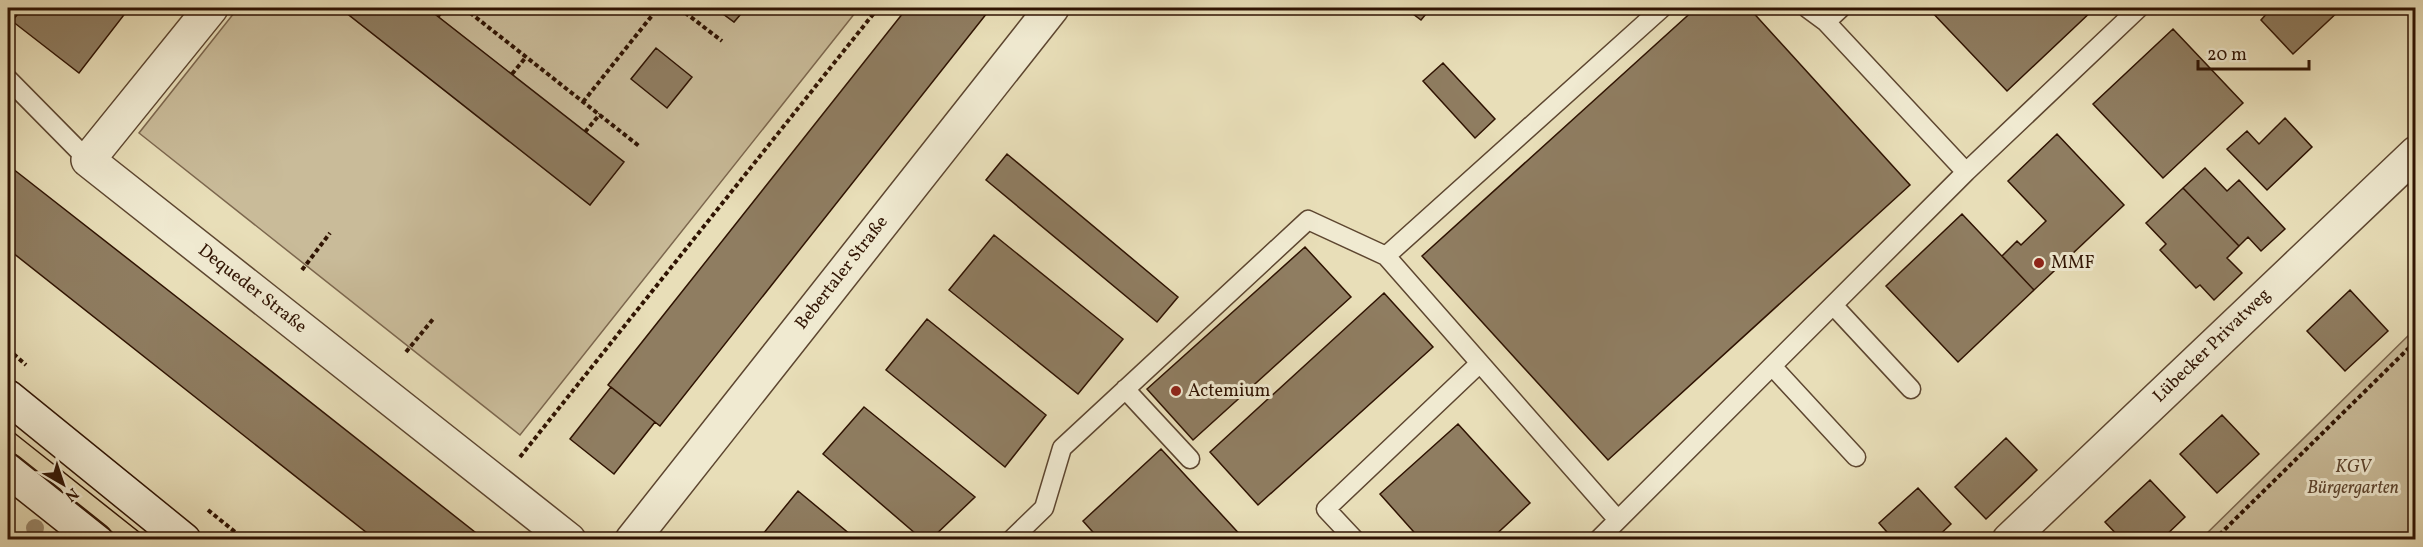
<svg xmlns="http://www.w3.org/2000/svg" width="2423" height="547" font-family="Vollkorn,serif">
  <rect width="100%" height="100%" fill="#e8deb8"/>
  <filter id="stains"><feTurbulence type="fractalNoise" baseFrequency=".00333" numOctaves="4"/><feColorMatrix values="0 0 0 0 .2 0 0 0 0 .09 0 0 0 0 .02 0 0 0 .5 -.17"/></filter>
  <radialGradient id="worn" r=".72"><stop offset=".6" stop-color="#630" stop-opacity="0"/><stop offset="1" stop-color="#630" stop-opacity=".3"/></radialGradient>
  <path fill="#c9bb99" stroke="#7c674e" stroke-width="1.5" d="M238,8H340L590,205L623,162L427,8H715L734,22L746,8H859L520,435L139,133Z
    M2415,329V539H2200H2201Z"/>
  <path fill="#8f7d61" stroke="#2f1302" stroke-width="1.5" d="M23,8H123L127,11L79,73L12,21Z
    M340,8H427L624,162L590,205Z
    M715,8H746L734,22Z
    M907,8H991L660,426L608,385Z
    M1405,8H1431L1421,20Z
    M1696,8H1749L1910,185L1608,460L1422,256Z
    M1928,8H2095L2007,91Z
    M2267,8H2342L2293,54L2261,20L2270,10Z
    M2173,29L2243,103L2163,178L2093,104Z
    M656,48L692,77L667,108L631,79Z
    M1443,63L1495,119L1475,138L1423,81Z
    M2285,118L2312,147L2267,190L2227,149L2247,131L2259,144Z
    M2057,134L2124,205L2034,290L2002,256L2017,241L2021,245L2046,221L2008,181Z
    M1007,154L1178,297L1157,322L986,180Z
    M8,165L247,352L485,540H376L8,249Z
    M2205,168L2227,191L2239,180L2285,229L2261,251L2248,237L2239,246L2183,188Z
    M2183,188L2239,246L2227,258L2242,273L2214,300L2200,285L2196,288L2160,250L2166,244L2146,223Z
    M1962,214L2034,290L1958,362L1886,286Z
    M994,235L1123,339L1078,394L949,290Z
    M1305,247L1351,297L1193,440L1147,389Z
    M2350,290L2388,331L2345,371L2307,331Z
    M1384,293L1433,347L1258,505L1210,452Z
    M927,319L1046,415L1005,467L886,370Z
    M611,387L655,422L614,474L570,439Z
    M864,407L975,497L930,540H923L823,454Z
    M2222,415L2259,454L2217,493L2180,454Z
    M1458,424L1530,503L1490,540H1421L1380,494Z
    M2006,438L2037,470L1986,519L1955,487Z
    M1161,449L1245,540H1100L1083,521Z
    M2150,480L2185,517L2161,540H2122L2105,522Z
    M1918,488L1951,524L1934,540H1894L1879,523Z
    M798,491L857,540H758Z"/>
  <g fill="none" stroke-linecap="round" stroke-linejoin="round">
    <defs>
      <path id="service" d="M1826,22L1841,8
        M8,79L88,160
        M1966,172L2139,8
        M1833,305L1911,389
        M1772,366L1856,457
        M1125,389L1190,459
        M1618,520L1386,256L1662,8
        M1011,540L1044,508L1062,448L1308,220L1386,256
        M1355,540L1326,509L1480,363
        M1598,540L1966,172L1826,22L1807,8"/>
      <path id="minor" d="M211,8L88,160L569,540
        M632,540L1052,8
        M2009,540L2416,153"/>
      <path id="secondary" d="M8,397L184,540
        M8,470L96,540"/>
    </defs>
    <use href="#service" stroke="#5d4630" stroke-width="21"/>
    <use href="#minor" stroke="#5d4630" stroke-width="36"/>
    <use href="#secondary" stroke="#2f1302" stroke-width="36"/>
    <path stroke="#2f1302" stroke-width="4" stroke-dasharray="4.5 3" stroke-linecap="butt" d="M464,8L639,146
      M679,8L722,41
      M438,16L445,8
      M512,74L526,57
      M583,102L658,8
      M585,132L600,114
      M302,270L330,233
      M8,349L26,365
      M406,352L434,318
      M520,457L878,8
      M208,510L245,540
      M2214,540L2416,341"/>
    <use href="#service" stroke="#f0ead1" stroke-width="18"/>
    <use href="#minor" stroke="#f0ead1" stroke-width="33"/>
    <use href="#secondary" stroke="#f0ead1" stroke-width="33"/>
    <path stroke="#2f1302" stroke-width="1.5" d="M8,428L149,540
      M8,449L122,540"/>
  </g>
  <circle fill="#9c8a6d" cx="35" cy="528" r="9"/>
  <g fill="#8f2418" stroke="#f0ead1" stroke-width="2">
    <circle cx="2039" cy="263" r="6"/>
    <circle cx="1176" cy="391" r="6"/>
  </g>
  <g text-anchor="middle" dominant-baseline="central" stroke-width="6" stroke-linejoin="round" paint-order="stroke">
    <g font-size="18" fill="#2f1302" stroke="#f0ead1" text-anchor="start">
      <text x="2051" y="263">MMF</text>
      <text x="1188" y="391">Actemium</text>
    </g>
    <g font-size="18" fill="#2f1302" stroke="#f0ead1">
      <text transform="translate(842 273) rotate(-52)">Bebertaler Straße</text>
      <text transform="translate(252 289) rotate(38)">Dequeder Straße</text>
      <text transform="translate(2212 346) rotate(-44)">Lübecker Privatweg</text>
    </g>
    <g font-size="18" font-style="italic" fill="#5d452f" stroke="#f0ead1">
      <text x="2353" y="467">KGV<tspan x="2353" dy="21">Bürgergarten</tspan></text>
    </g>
  </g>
  <rect width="2423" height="547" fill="none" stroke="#e8deb8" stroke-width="30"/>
  <rect x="9" y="9" width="2405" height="529" fill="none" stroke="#2f1302" stroke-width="3"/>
  <rect x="15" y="15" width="2393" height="517" fill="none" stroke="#2f1302" stroke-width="1.5"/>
  <g transform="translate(63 484) rotate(141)" stroke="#f0ead1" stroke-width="4.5" paint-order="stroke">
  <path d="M0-4.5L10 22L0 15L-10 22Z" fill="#2f1302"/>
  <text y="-9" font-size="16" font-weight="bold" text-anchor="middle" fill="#2f1302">N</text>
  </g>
  <path d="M2198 60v9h111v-9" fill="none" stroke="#2f1302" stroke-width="3"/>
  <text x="2207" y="60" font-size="18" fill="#2f1302" stroke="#f0ead1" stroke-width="4.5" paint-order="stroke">20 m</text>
  <rect width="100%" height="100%" filter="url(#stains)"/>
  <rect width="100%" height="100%" fill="url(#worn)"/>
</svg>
